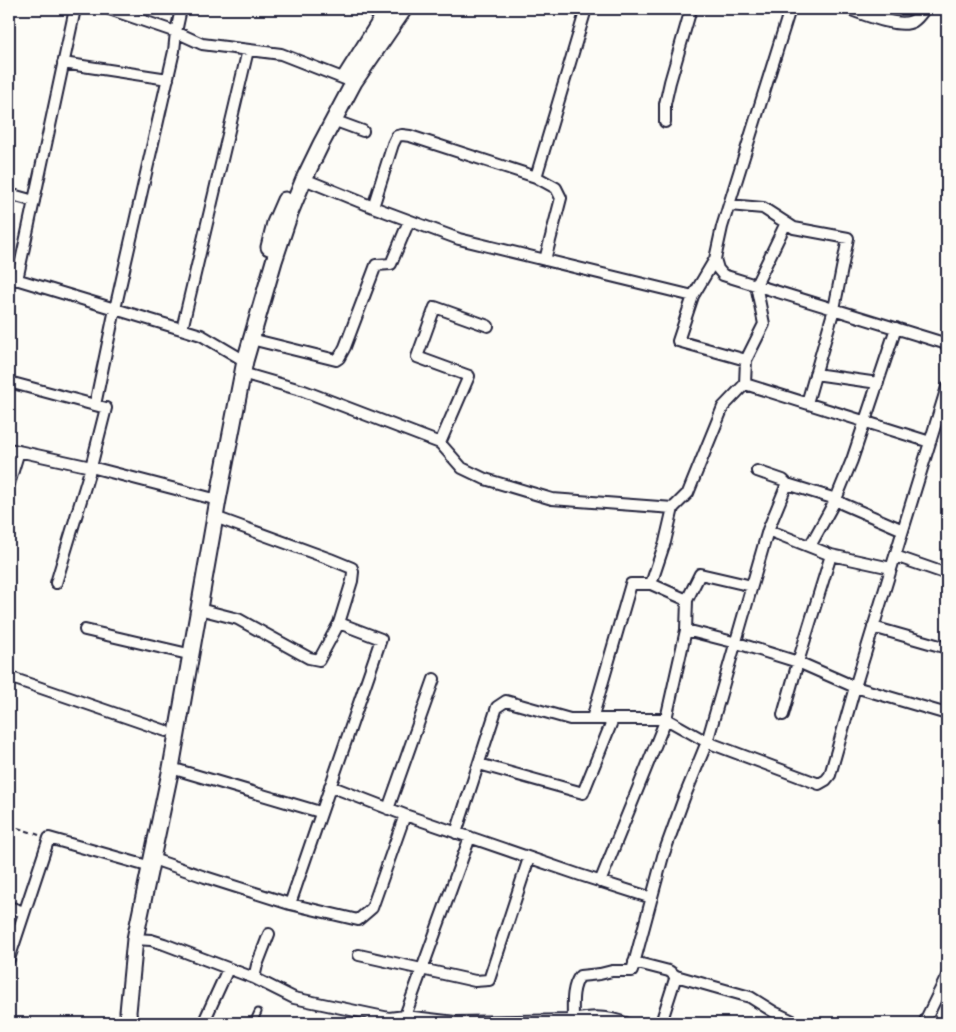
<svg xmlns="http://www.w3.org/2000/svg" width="956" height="1032" font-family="Kalam,sans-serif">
  <rect width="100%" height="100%" fill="#fdfcf7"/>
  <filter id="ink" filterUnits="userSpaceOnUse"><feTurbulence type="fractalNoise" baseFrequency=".02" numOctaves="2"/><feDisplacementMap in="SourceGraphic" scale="10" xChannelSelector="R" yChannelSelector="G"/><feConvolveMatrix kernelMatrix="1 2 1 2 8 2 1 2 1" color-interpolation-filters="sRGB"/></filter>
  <g filter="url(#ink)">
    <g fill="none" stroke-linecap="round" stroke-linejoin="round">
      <defs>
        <path id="service" d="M253,1023L258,1012"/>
        <path id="minor" d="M109,9L176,32L202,44L281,54L350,81
          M368,9L383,16
          M790,9L722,227L715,259L718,269L723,275L947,344
          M63,63L168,79
          M333,120L363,131
          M665,122V104L670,82L691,9
          M536,177L586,9
          M304,179L373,207L459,239L693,296L715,259
          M9,194L34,201
          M729,205L763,208L794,228L848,238L834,309L807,403
          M373,207L393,144L397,136L402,135L410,136L536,177L556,188L561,198L545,260
          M9,277L201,335L245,361
          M17,280L75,9
          M693,296L678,341L746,360
          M182,329L248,50
          M251,339L336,360L339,358L345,347L376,265L391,264L409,221
          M242,373L304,391L440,443L462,468L485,479L552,499L673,508
          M815,374L878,383
          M9,382L106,408L91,467L56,583
          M745,384L746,360L764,324L756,285L786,223
          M95,405L115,309L174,51L176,32L181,9
          M440,443L469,376L417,357L435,307L488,326
          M9,449L91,467L218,500
          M757,471L783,480L787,484L836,499L843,504L903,530
          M9,484L19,451
          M768,530L831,555
          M810,546L836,499L852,460L896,328
          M895,556L947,387
          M651,584L665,542L673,508L688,493L723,407L745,384L930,442
          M687,600L700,574L752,586
          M199,609L238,619L309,658L319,660L339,623L352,581L353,572L352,568L330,559L215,517
          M873,627L947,648
          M85,630L184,653
          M686,630L737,643L798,662L855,687L895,556L947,574
          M9,677L166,731
          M783,715L798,662L831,555L891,568
          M592,719L631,584H651L687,600L686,630L666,719L600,882
          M479,764L583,793L613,719
          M171,768L320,812
          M330,786L405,815L580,875L652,898
          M388,809L434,679
          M456,833L497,707L506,701L570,719H666L707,742L768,530L787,484
          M153,859L205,877L290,904L358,920L372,908L405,815
          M290,904L381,639L339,623
          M9,907L24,912
          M269,934L257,965L254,978L294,998L389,1018L405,1016L455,1022L573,1020C593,1016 607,1016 626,1023
          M135,939L151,940L164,944L254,978
          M359,955L475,981L489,980L529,858
          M9,959L49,838L144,865
          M634,962L669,971L676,976L750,997L774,1012L797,1023
          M405,1016L470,837
          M206,1017L228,969
          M573,1020C573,1005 571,988 580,976L600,974L612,971H632L663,856L684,798L707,742L819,784L826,780L830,775L855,687L947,714
          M661,1023L676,976
          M924,1023L947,976"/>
        <path id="tertiary" d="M850,9C864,14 900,29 913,21C918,18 921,13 924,9"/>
        <path id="primary" d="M346,76L388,9
          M269,247L275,223L285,200
          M129,1023L128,1012L135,939L171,768L218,500L245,361L274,261L290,213L304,179L321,144L354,82L404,9"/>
      </defs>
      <use href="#service" stroke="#22223b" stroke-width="9"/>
      <use href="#minor" stroke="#22223b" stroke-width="14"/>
      <use href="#tertiary" stroke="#22223b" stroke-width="15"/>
      <use href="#primary" stroke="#22223b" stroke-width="19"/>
      <path stroke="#22223b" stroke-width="2" stroke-dasharray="5 4" stroke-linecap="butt" d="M9,825L39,835"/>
      <use href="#service" stroke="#fdfcf7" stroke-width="5"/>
      <use href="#minor" stroke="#fdfcf7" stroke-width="10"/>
      <use href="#tertiary" stroke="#fdfcf7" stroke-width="11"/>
      <use href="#primary" stroke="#fdfcf7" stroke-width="15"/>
    </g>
  </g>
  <rect width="956" height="1032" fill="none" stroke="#fdfcf7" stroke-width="30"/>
  <rect x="15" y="15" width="926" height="1002" fill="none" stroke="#22223b" stroke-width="2" filter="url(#ink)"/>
</svg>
